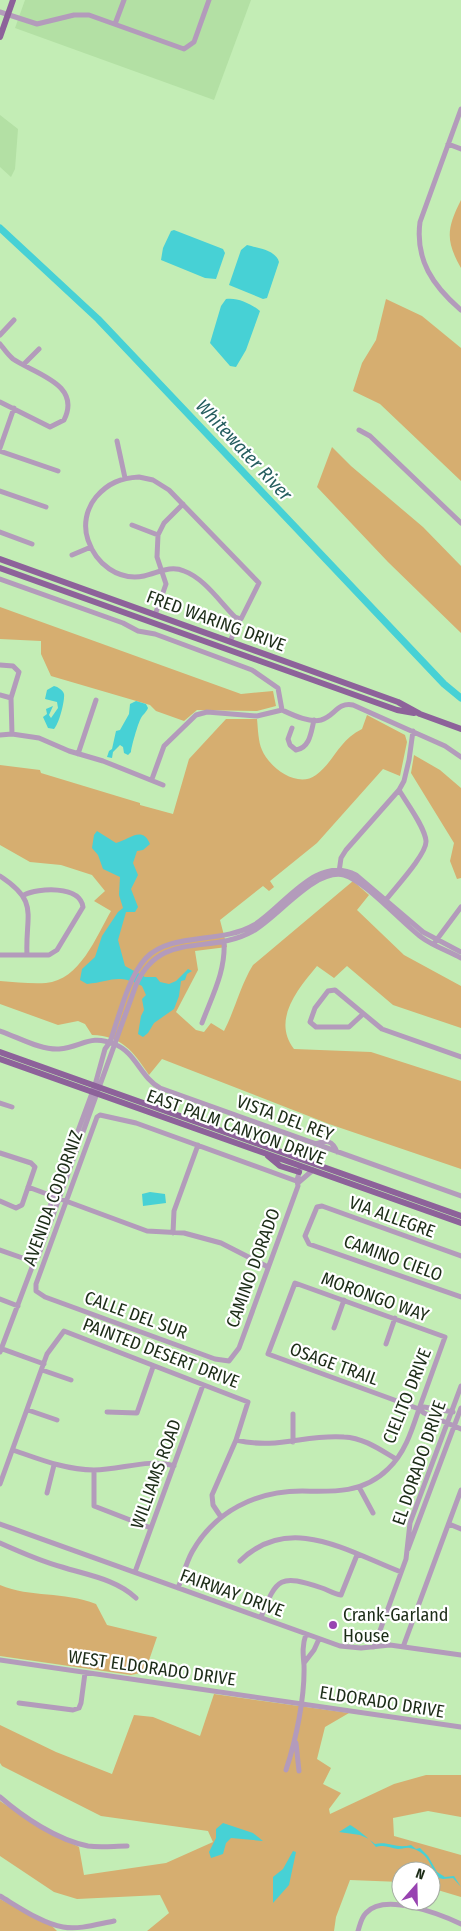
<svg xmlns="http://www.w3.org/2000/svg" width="461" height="1931" font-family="'Fira Sans Condensed',sans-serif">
  <rect width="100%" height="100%" fill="#c3edb5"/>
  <path fill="#b3e0a4" d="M25,0H251L214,100L15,28Z
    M0,115L18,129L15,169L11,177L0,167Z"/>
  <path fill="#d6ae70" d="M461,200V268C445,240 447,228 461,200Z
    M386,299L422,316L461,348V481L380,404L353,391L362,363L376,340Z
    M332,447L351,466L423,527L461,566V633L388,562L317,487Z
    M0,607L241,694L273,691L276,706L257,711L197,710L184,721L156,711L150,705L51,676L41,654V641L0,639Z
    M367,715L405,735L407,742L400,776L383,769L317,843L270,881L274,887L269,891L263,886L220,920L227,947L195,951L198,970L176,1012L196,1030L204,1032L211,1023L224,1031C235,1010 240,986 253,965L353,881L369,895L357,910L404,955L461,986V1028L393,1005L347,966L334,978L317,966C297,990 272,1020 294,1049L371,1052L461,1081V1169L329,1124L162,1059L149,1075C133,1051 122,1036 92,1035L85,1024L78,1021L58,1025L0,1004V981C15,982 31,984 46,983C80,980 96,937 111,911L94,901L105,891L92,875L61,865L30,862L0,845V765L40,770L41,773L140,803V805L173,814L189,759L226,719H257C258,728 258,741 262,750C269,767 297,789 316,775C334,762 338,741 362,729Z
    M414,755L440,770L461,788V878L457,879L450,861L454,843L411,773Z
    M0,1585C31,1598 63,1591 96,1604L107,1625L157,1637L145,1672L131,1675L0,1656Z
    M214,1694L349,1713L325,1727L317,1759L331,1768L323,1784L341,1793L329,1809L330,1814L394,1784L426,1775H461V1817L428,1811L393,1818L394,1836L461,1855V1897L431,1888V1871H401V1882L350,1880L336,1917L334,1931H147L169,1913L160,1895L77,1899L54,1892L0,1856V1801L36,1825L79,1847L84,1875L166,1863L213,1842L208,1831L101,1816L2,1766L0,1763V1725L56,1752L112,1774L134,1715L153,1717L200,1736Z
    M0,1899L51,1925L57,1931H0Z"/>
  <path fill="#47d1d5" d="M174,230L223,249L225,253L216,279L205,278L161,260L163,248L171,231Z
    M247,245C257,248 276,250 279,262L267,298L263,299L229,285L241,250Z
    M226,299C237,297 252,304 260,311L246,350L236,367L230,366L210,343L221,306Z
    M54,686C58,687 63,690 64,694C65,701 59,724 54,729L48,728L43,717L47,714L46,709L53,706L49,715L51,718L58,708L57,702L45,699L47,690Z
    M136,701L146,704L148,708C146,713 143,714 141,718C138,723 131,748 131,752L128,755L124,753L123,747L120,745L113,752L112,758L107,757L109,751L112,749L116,731L120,730L129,714L130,704Z
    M97,831L116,843C129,840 142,825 150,844L143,850L137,851L133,863L138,875L131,889L138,907L135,912H126L118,940L125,966L145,977H156L160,982L169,984L176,981L188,969L192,971L187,974L185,980L181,981L179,996L174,1009L154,1023L148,1033L143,1037L138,1034L141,1016L144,1010L142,999L146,995L142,986C117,973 111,982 87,984L80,980L82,969L95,957L102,936L118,912L123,908L119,895L120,877L103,869L98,855L92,848L94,835Z
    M150,1192L165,1194L166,1203L143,1206L142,1194Z
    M223,1823L253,1833L263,1841L231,1838L226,1843L223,1854L211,1858L209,1852L216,1838V1829Z
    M350,1825C355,1827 370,1840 375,1844C389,1841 396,1849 411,1845L416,1849L420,1848L428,1856L437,1872L445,1877L454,1876L461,1887L453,1878L443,1879L436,1877C431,1864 426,1851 410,1848C406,1847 402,1849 398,1849C390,1848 385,1844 376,1847L369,1839L360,1835L339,1832Z
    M293,1851L296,1852L289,1885L273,1903V1877L283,1869Z"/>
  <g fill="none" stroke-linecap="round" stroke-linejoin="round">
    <path stroke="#47d1d5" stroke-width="7" d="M0,228L98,319L444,684L461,698"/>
    <path stroke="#b39bbb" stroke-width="5" d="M0,12L37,24L74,15H89L184,49L194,42L209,0
      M115,24L124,0
      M461,109L420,222C415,260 433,286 461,310
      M448,144L461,149
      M0,335L14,320
      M0,344C4,349 8,355 13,359C35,374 82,384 64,420L50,427L0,402
      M24,364L39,349
      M359,430L370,436L461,523
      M117,441L125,478
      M0,448L14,408
      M0,451L58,471
      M139,477L153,480L169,490L259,583L241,619L235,617C220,602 204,578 184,571C170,565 158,573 144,576C118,581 96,564 88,540C83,526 86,509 96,497C108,483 121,478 139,477Z
      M0,491L46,507
      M132,525L158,535
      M0,532L32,544
      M72,555L91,547
      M0,579L123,623L138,631L155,634L252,670L278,688L282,710
      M155,615L166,584L157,557L158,535L164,523L183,504
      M230,642L239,619
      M0,665L13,666L19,672L11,698L12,734
      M0,695L11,698
      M282,710C293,715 309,723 321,720C335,716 337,702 353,705L445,746L461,757
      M292,728L288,739L290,745L296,750C310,748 311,732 314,720
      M0,735L12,734L39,738L69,751L103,761L163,785
      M78,754L96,700
      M152,779L164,746L196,715L207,712L257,716L282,710
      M339,872L341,858L346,850L399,790L404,781L409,760L413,731
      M0,876C40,902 25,914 27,955
      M385,901C394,889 427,854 426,841C425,827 406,802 399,790
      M435,942L461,907
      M0,955H49L57,950L83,907C80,885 38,888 24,895
      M363,1014L349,1027H316L310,1022L315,1008L328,991L335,990L382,1029L461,1057
      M202,1023C212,996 226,971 224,941
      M0,1031C18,1037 40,1050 59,1049C82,1047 90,1034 114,1044C136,1052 140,1077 160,1088L461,1196
      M0,1103L12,1107
      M316,1144C326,1139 333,1141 337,1152
      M0,1153L31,1163L35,1167L22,1205L16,1208L0,1201
      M299,1182L136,1123L100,1115L97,1117L36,1284V1291L45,1297L215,1359L229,1361L239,1348L298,1186L297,1180L300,1170
      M299,1182L313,1170
      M28,1187L147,1231L184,1233L221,1243L268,1267
      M173,1233L174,1211L198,1145
      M0,1250L34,1262
      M461,1256L322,1206L317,1207L305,1236L309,1244L461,1297
      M34,1262L32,1255L95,1085L105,1049L110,1042C119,1017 128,977 146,958C171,932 222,944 254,925C284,907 316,854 356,875L423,932L461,952
      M0,1299L18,1306
      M334,1328L344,1300
      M386,1344L395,1318
      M0,1348L44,1364
      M0,1352L34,1262L38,1257L136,985C161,929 209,956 253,931C278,917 315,868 344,875C365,881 401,922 421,937C433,946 448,951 461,958
      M42,1370L71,1380
      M419,1409L424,1407L453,1412
      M28,1410L57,1420
      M107,1412L137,1413L153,1367
      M236,1440C278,1450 305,1434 344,1437C364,1438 379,1449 396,1459
      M293,1442V1414
      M13,1450C39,1459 66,1470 94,1470C121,1470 149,1458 174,1466
      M94,1470V1506L151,1528
      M0,1484L47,1354L64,1331L248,1402L236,1440L212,1495L213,1505L221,1517
      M359,1487L373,1513
      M47,1493L54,1465
      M0,1524L340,1646L361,1648L390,1645L461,1655
      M449,1524L461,1529
      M0,1543C20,1552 40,1561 62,1567C87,1575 116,1579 136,1598
      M408,1549L461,1408
      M240,1561C289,1513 347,1551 401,1572
      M135,1572L203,1385
      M178,1588C183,1576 186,1563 192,1552C215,1511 256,1491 302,1491C334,1492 364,1493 388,1469C405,1453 412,1430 419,1409L445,1337L295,1283L268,1354L419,1409L424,1413L461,1429
      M261,1617C277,1577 280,1574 322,1588C328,1590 334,1594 341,1595L357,1555
      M374,1647L406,1559L410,1523L461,1386
      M403,1647L461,1490
      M0,1660L461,1727
      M304,1663L314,1650L319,1639
      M19,1703L73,1710L79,1708L81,1703L85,1673
      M296,1743L299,1771
      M286,1770C296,1740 305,1697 304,1665C303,1654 302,1646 306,1634
      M0,1797C23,1817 57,1840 88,1846C101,1848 114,1846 127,1846
      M0,1896C17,1906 43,1924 63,1927C79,1930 98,1924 114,1921
      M358,1931C360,1925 361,1918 366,1913C384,1892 440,1914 461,1924"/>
    <path stroke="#8d629a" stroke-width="6" d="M0,37L13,0
      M0,559L398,702L420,714L461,729
      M0,568L397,710L414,713
      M0,1052L461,1216
      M0,1059L461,1223
      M268,1156L280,1166L299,1172"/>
  </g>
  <circle fill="#9843b1" stroke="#fff" stroke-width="2" cx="333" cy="1625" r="5"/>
  <g text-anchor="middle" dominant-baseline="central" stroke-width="4.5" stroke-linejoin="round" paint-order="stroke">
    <g font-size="18" fill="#1c2c17" stroke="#fff">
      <text transform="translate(216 621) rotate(20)">FRED WARING DRIVE</text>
      <text transform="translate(285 1118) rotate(20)">VISTA DEL REY</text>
      <text transform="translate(236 1127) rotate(20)">EAST PALM CANYON DRIVE</text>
      <text transform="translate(53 1198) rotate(-70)">AVENIDA CODORNIZ</text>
      <text transform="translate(392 1217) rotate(20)">VIA ALLEGRE</text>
      <text transform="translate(393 1258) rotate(20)">CAMINO CIELO</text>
      <text transform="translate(253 1268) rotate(-70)">CAMINO DORADO</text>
      <text transform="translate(375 1297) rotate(20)">MORONGO WAY</text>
      <text transform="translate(136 1315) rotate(20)">CALLE DEL SUR</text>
      <text transform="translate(161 1353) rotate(21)">PAINTED DESERT DRIVE</text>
      <text transform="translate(334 1364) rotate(20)">OSAGE TRAIL</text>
      <text transform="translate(407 1396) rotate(-68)">CIELITO DRIVE</text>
      <text transform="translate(419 1463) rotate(-71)">EL DORADO DRIVE</text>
      <text transform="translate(156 1474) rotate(-70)">WILLIAMS ROAD</text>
      <text transform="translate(232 1593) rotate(20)">FAIRWAY DRIVE</text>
      <text transform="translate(152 1668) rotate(8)">WEST ELDORADO DRIVE</text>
      <text transform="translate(382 1702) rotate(9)">ELDORADO DRIVE</text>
    </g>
    <g font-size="18" fill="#1c2c17" stroke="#fff" text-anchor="start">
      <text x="343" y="1615">Crank-Garland<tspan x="343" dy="21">House</tspan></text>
    </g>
    <g font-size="19" font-style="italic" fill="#265e60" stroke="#fff">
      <text transform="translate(244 450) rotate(47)">Whitewater River</text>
    </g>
  </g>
  <g transform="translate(416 1886) rotate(20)"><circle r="24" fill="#ffffff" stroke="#a4aba2"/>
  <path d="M0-4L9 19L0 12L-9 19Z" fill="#9843b1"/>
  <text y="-8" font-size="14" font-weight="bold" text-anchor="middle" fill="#1c2c17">N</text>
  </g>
</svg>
